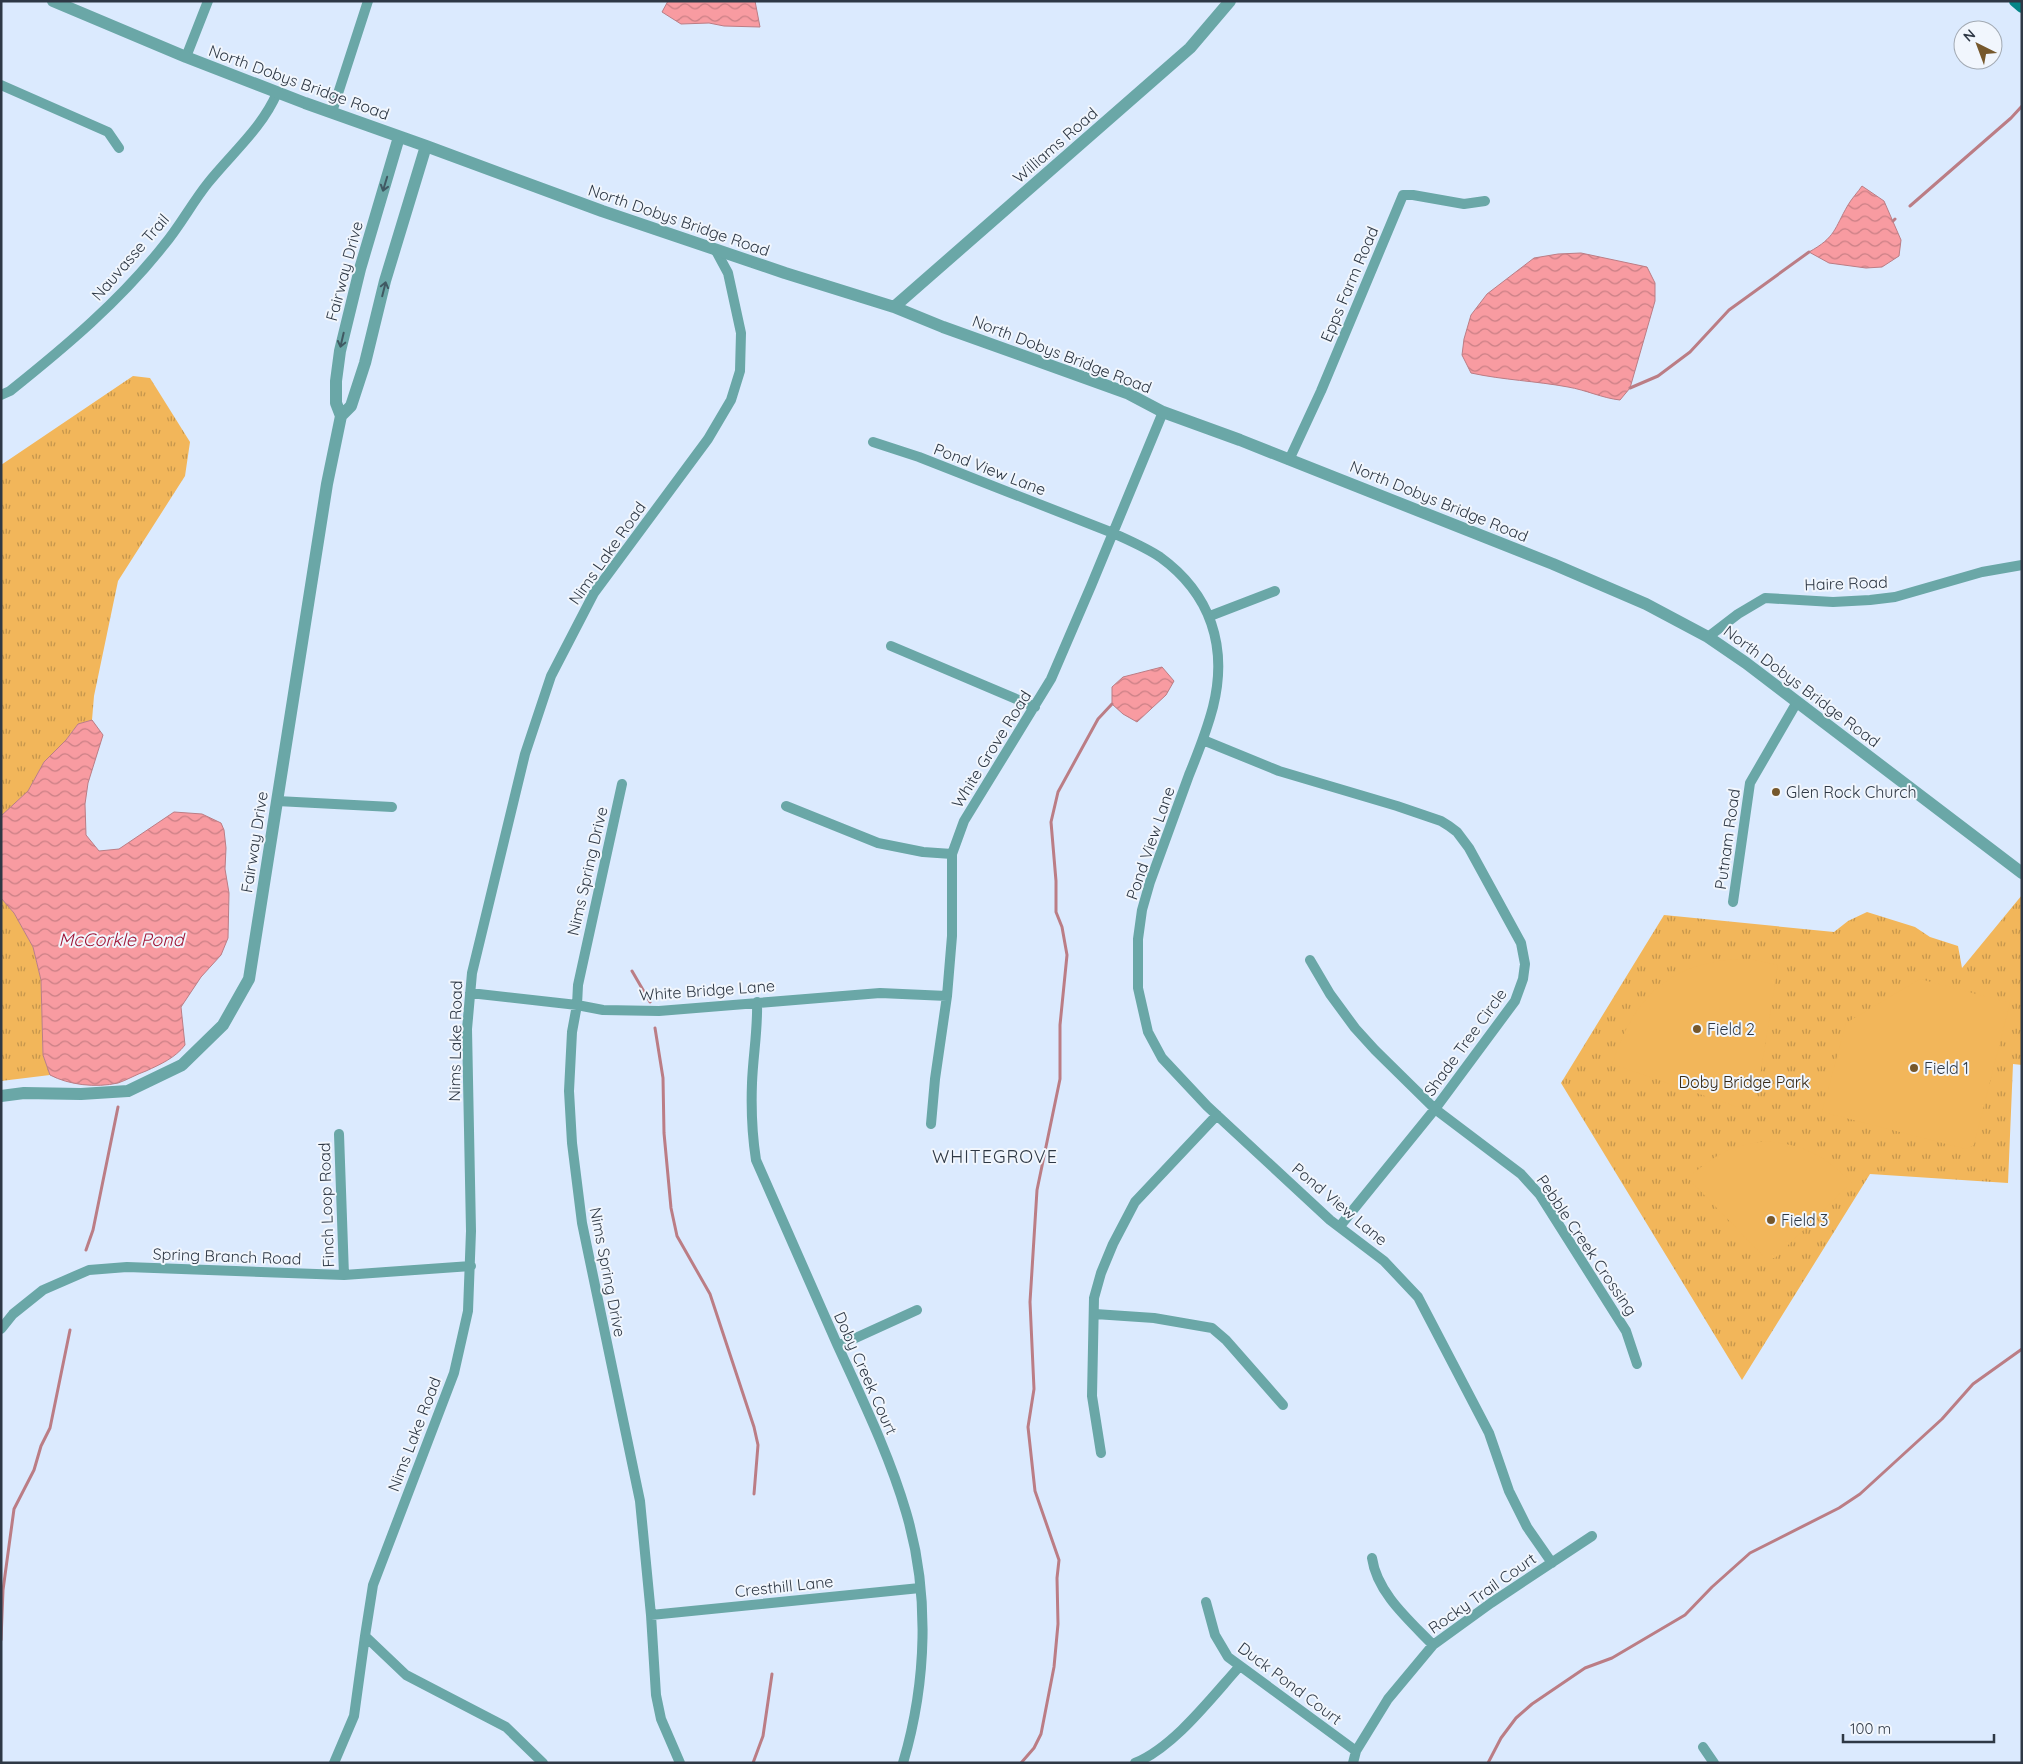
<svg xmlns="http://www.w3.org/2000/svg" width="2023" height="1764" font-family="Quicksand,sans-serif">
  <defs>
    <pattern id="grass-tufts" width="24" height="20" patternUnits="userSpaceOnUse" patternTransform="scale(1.25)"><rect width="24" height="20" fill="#f2b65a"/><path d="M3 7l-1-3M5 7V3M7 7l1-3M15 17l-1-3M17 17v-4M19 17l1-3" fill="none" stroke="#c4954c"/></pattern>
    <pattern id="water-waves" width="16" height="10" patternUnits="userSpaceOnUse" patternTransform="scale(1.25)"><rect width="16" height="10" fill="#f89ba1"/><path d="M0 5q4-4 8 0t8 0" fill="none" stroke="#c97f85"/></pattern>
  </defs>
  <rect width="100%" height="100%" fill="#dbeafe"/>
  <path fill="url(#grass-tufts)" d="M133,376L150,378L190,442L185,476L118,581L94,696L92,720L78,724L66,740L44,762L28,791L1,816V465Z
    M2022,895V1065L2013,1064L2008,1183L1870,1174L1742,1380L1561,1083L1664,915L1834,932L1848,921L1867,912L1915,927L1930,937L1958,946L1962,968Z
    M1,898L14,913L33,947L41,980L43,1055L50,1075L1,1081Z"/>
  <path fill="#f2b65a" d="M1736,959L1755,960L1778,965L1757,1095L1737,1107L1612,1064C1634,999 1665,965 1736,959Z
    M1920,979L2010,1003L1974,1145L1966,1149L1822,1112L1846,1023Z
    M1764,1141C1806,1145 1821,1154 1852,1182L1775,1258H1765L1688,1178C1715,1155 1728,1147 1764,1141Z"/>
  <path fill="url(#water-waves)" stroke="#bb7d85" d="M668,1H755L760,27L724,26L709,23L681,24L662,12Z
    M1862,186L1884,201L1901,240L1899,256L1882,267L1866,268L1829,263L1809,252C1836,237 1834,229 1848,205C1852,198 1858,192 1862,186Z
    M1581,253L1647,267L1655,283V301L1630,388L1620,400C1602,398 1586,390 1568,387C1536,381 1503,380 1471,373L1462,355L1464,339L1471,315L1487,294L1534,258L1558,254Z
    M1162,667L1174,681L1166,695L1137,722L1123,714L1112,704V687L1123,677Z
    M92,720L103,735L88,783L85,804L86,835L99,851L119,849L174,812L202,814L221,823L224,830L226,848L225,869L229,893L228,938L221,955L201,977L181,1007L185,1045C175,1058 161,1064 146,1071C137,1074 127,1080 118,1083C96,1088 69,1085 50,1075L43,1055L41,980L33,947L14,913L1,898V816L28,791L44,762L66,740L78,724Z"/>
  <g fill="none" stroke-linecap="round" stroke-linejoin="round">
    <path stroke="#bb7d85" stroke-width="3" d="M1910,206L2011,118L2022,106
      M1893,221L1895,219
      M1630,388L1658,376L1690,352L1729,310L1809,252
      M632,971L650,1002
      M655,1028L663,1078L664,1133L671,1208L677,1236L710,1294L754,1427L758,1445L754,1494
      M86,1250L93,1230L118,1107
      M1,1640L3,1590L14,1509L34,1470L41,1446L50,1428L70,1330
      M753,1763L763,1736L772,1674
      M1021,1763L1034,1748L1041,1734L1054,1667L1058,1624L1057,1578L1059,1560L1035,1491L1028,1427L1034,1389L1030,1302L1037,1190L1060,1079V1025L1067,955L1062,927L1056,912V881L1051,822L1058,792L1098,719L1112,704
      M1488,1763L1501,1738L1516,1718L1532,1704L1585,1668L1612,1658L1685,1615L1712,1587L1750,1553L1839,1508L1860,1494L1942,1419L1973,1384L2022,1349"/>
    <path stroke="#6aa7a7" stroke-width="10" d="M186,57L208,1
      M1,85L108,132L119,148
      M332,112L368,1
      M1,395L10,391C65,347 120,301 164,245C180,226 192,203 208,183C232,153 262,128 277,93
      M873,442L919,457L1113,533C1128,540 1145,547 1160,557C1211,594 1228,647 1213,707C1207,730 1198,753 1189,775C1176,810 1163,846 1150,882L1142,910L1138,939V988L1148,1032L1162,1058L1207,1106L1330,1220L1384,1261L1418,1297L1489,1433L1509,1491L1527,1527L1552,1563
      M1289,460L1321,391L1403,195H1413L1464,204L1485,201
      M1210,616L1275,591
      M1708,637L1738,614L1765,598L1833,602L1870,600L1895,597L1982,572L2022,565
      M891,646L1035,707
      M1203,740L1279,771L1397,806L1441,821L1449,826L1457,832L1469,848L1521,943L1525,964L1523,979L1515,1001L1435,1109L1340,1226
      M622,784L578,985L577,1005L572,1032L569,1091L572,1143L582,1223L640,1501L651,1615L656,1695L661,1719L680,1763
      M277,801L392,807
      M786,806L878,843L923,852L952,854
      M1733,902L1750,783L1797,702
      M1310,960L1330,994L1355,1028L1375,1050L1435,1109L1521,1174L1540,1195L1626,1331L1637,1364
      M470,993L577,1005L603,1010L659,1011L880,993L947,996
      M757,1002C758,1029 753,1056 752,1083C751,1109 752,1134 756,1160C783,1221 810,1283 837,1344C862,1399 889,1454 906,1512C930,1593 927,1682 903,1763
      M931,1124L935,1079L947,996L952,936V854L964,821L1051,679L1091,586L1163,412
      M339,1134L344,1275
      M1095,1314L1154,1318L1212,1328L1226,1340L1283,1405
      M1,1329L13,1314L43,1290L89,1270L127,1267L344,1275L471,1266
      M838,1346L917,1310
      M1101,1453L1092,1396L1094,1298L1101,1273L1113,1244L1135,1202L1217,1115
      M1372,1558C1377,1593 1409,1620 1433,1645
      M1206,1602L1215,1635L1228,1657L1356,1751
      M651,1615L920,1588
      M1703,1747L1714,1763
      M334,1763L354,1716L365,1636
      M543,1763L506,1727L406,1675L365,1636L373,1585L454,1373L468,1311L471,1231L467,1029L472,973L525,754L551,676L594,593L708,439L731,400L740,371L741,333L728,273L715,249
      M1135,1763C1174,1747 1211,1698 1239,1667
      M1353,1763L1356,1751L1388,1699L1433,1645L1491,1603L1592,1536"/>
    <path stroke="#6aa7a7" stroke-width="12" d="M53,1L186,57L305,103L426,146L602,211L785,273L894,307L943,327L1127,393L1163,412L1240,440L1553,564L1646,604L1708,637L1746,663L2022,873
      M894,307L1190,48L1230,1
      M341,416L351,406L365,363L385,281L426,146
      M1,1096L24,1093L81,1094L128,1091L182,1065L223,1025L249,979L327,484L341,416L336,403V381L340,351L360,269L399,137"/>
    <path stroke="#058687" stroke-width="12" d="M2015,1L2022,7"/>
  </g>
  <defs><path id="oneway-shaft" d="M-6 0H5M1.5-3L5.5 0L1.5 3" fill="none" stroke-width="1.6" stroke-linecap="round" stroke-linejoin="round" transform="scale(1.25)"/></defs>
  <g stroke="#405962">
    <use href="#oneway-shaft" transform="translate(385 184) rotate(107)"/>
    <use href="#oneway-shaft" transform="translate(384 289) rotate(-76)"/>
    <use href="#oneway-shaft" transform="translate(342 340) rotate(103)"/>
  </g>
  <g fill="#76582c" stroke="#f1f6fd" stroke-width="2">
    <circle cx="1776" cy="792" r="5"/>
    <circle cx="1697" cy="1029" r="5"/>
    <circle cx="1914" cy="1068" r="5"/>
    <circle cx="1771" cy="1220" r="5"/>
  </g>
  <g text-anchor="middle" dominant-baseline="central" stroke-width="4" stroke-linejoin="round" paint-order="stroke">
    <g font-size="16" fill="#2e3845" stroke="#f1f6fd">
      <text transform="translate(299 82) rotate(20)">North Dobys Bridge Road</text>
      <text transform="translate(1055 145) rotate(-41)">Williams Road</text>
      <text transform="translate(679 220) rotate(19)">North Dobys Bridge Road</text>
      <text transform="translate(130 257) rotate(-49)">Nauvasse Trail</text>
      <text transform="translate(344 271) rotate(-75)">Fairway Drive</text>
      <text transform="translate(1349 284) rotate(-67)">Epps Farm Road</text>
      <text transform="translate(1062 354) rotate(21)">North Dobys Bridge Road</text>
      <text transform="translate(990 469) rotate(21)">Pond View Lane</text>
      <text transform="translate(1439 501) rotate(22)">North Dobys Bridge Road</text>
      <text transform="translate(607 553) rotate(-55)">Nims Lake Road</text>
      <text transform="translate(1846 583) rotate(-2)">Haire Road</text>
      <text transform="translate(1802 686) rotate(37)">North Dobys Bridge Road</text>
      <text transform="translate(991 749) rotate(-58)">White Grove Road</text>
      <text transform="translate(1727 839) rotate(-82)">Putnam Road</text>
      <text transform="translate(254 842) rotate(-81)">Fairway Drive</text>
      <text transform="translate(1150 843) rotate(-71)">Pond View Lane</text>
      <text transform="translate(587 871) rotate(-77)">Nims Spring Drive</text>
      <text transform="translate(707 990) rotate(-4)">White Bridge Lane</text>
      <text transform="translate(455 1041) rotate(-89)">Nims Lake Road</text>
      <text transform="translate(1465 1042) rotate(-54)">Shade Tree Circle</text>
      <text transform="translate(1340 1204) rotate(40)">Pond View Lane</text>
      <text transform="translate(326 1205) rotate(-92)">Finch Loop Road</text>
      <text transform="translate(1587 1245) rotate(56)">Pebble Creek Crossing</text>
      <text transform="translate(227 1256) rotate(2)">Spring Branch Road</text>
      <text transform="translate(608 1272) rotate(79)">Nims Spring Drive</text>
      <text transform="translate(866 1373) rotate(66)">Doby Creek Court</text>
      <text transform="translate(414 1434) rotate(-69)">Nims Lake Road</text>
      <text transform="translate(784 1586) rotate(-6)">Cresthill Lane</text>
      <text transform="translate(1482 1593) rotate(-35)">Rocky Trail Court</text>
      <text transform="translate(1290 1683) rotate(37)">Duck Pond Court</text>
    </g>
    <g font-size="16" fill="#2e3845" stroke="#f1f6fd" text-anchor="start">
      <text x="1786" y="792">Glen Rock Church</text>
      <text x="1707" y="1029">Field 2</text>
      <text x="1924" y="1068">Field 1</text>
      <text x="1781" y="1220">Field 3</text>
    </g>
    <g font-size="16" fill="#362a18" stroke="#f1f6fd">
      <text x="1744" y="1082">Doby Bridge Park</text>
    </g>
    <g font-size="18" font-style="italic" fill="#9e1335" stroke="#f1f6fd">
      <text x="121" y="939">McCorkle Pond</text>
    </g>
    <g font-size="18" letter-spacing="1" fill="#2e3845" stroke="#f1f6fd">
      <text x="995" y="1156">WHITEGROVE</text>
    </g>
  </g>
  <rect width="2023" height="1764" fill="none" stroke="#2e3845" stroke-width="5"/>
  <g transform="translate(1978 45) rotate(318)"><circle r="24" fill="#f1f6fd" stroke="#a3aab3"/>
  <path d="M0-4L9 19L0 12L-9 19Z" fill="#76582c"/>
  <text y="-8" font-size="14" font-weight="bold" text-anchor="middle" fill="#2e3845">N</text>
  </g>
  <path d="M1843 1734v8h151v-8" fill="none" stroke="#2e3845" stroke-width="2.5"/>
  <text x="1850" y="1734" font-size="15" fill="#2e3845" stroke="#f1f6fd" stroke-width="4" paint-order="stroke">100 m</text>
</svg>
